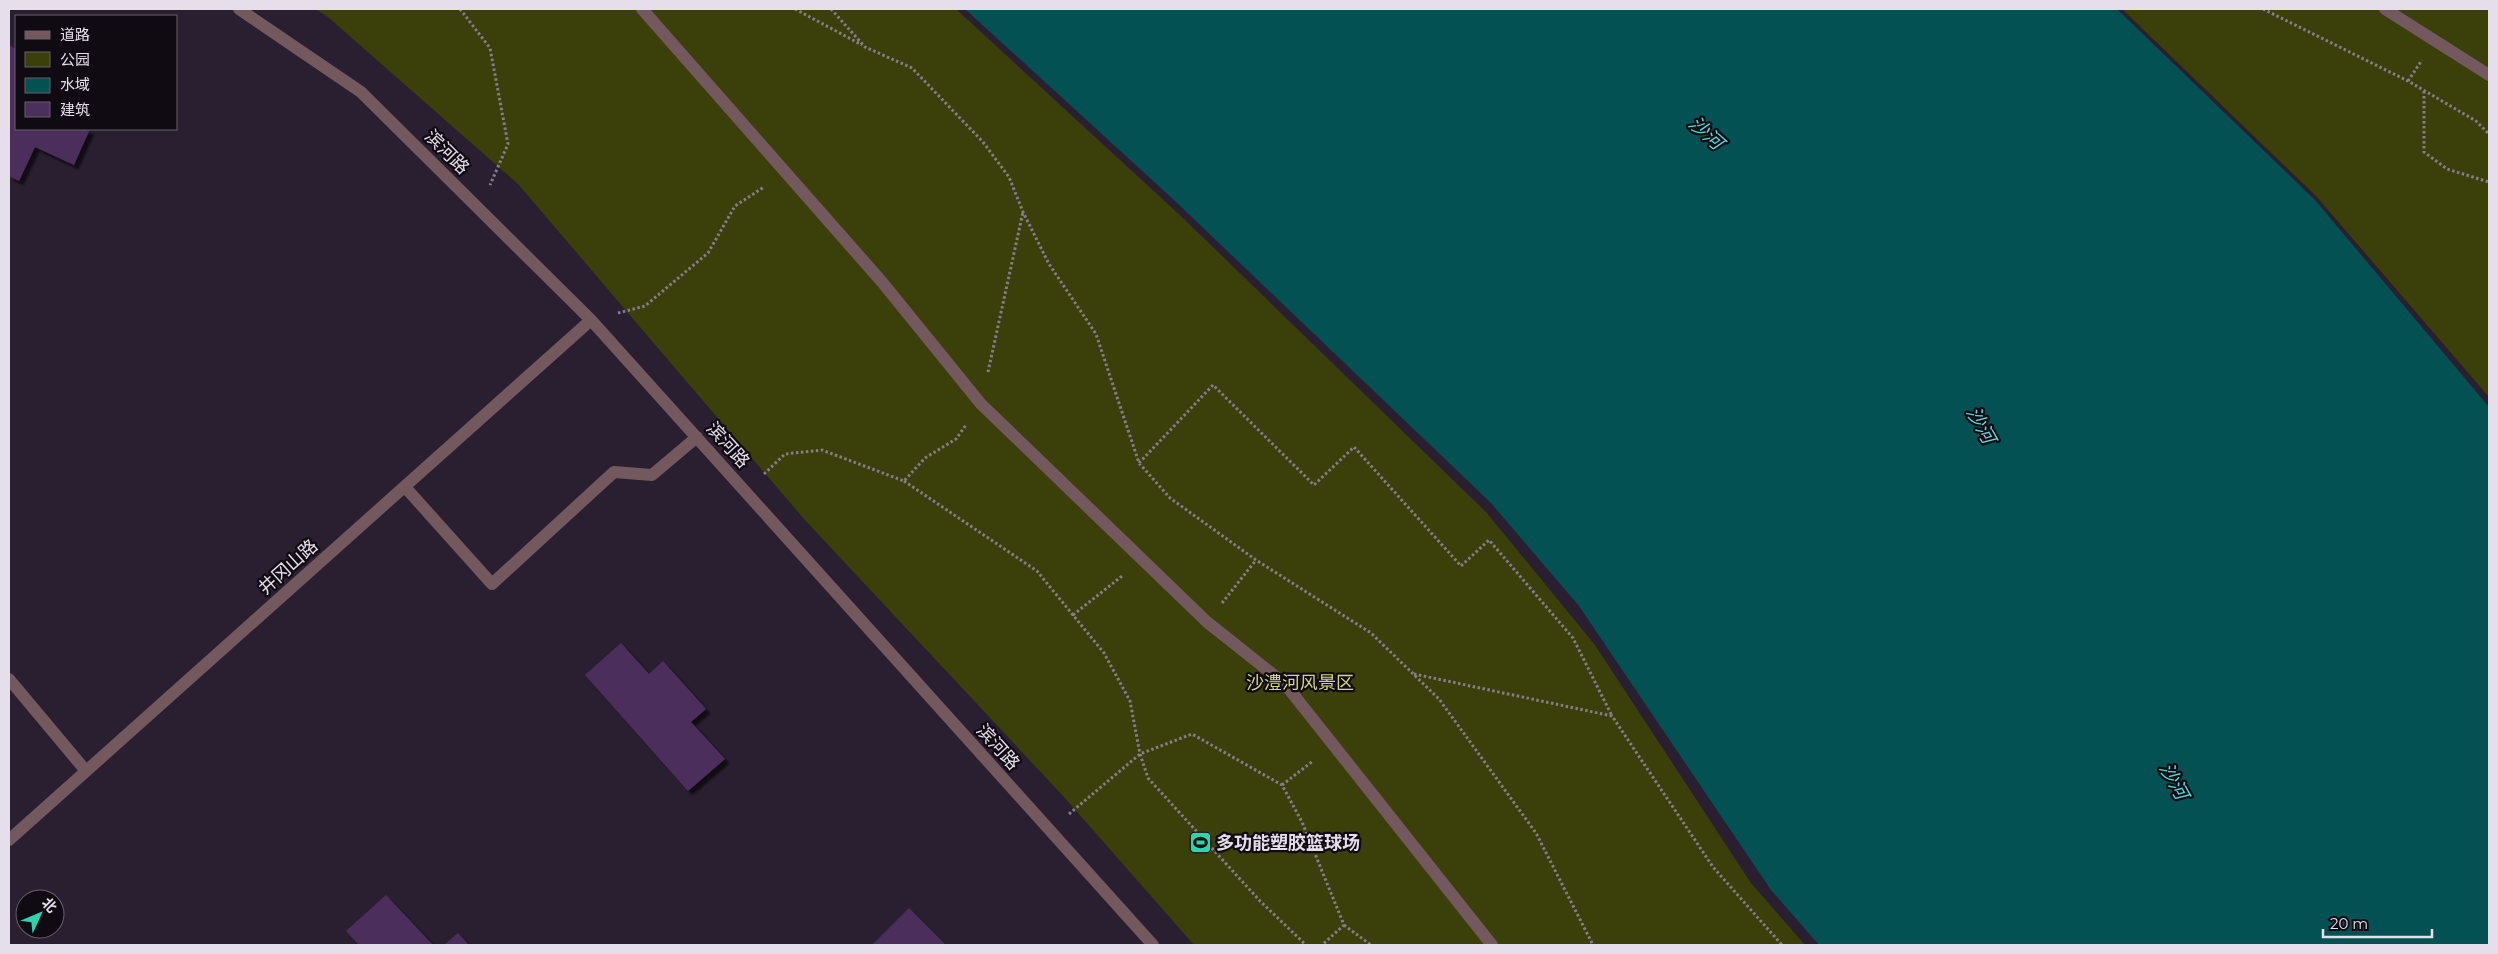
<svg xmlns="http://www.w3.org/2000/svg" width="2498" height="954" font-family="Montserrat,'Noto Sans SC',sans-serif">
  <defs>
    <filter id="shadow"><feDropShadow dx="4.5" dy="4.5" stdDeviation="1" flood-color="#0009"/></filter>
  </defs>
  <rect width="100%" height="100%" fill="#2a1f30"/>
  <path fill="#3b3f09" d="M315,9H956L1182,217L1486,512L1595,645L1751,883L1805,945H1194L1064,797L804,519L518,184L328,17Z
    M2122,9H2489V397L2316,196Z"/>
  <path fill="#035152" d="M965,9H2117L2315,200L2489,407V945H1819L1771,890L1579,606L1491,503L1174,200Z"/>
  <path fill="#4c2f5c" filter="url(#shadow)" d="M9,45L16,49V129H90L74,165L35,147L19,181L9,176Z
    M621,643L649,674L663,661L706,709L691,722L725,759L688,791L585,675Z
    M386,895L433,945H359L346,931Z
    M909,908L946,945H872Z
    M458,933L469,945H444Z"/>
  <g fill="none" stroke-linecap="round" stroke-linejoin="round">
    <path stroke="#867d8c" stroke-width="3" stroke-dasharray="2.5 2.5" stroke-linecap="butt" d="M460,9L490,48L508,144L490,185
      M795,9L862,45
      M831,9L865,47L912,68L983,142L1009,177L1023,212L1049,264L1096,334L1139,463L1170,498L1256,560L1371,633L1439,699L1536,833L1593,945
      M2263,9L2408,81L2476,121L2489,134
      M2408,81L2422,60
      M2424,91V152L2447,169L2489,182
      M618,313L645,306L708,253L735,206L764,187
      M988,372L1023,212
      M1139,463L1213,385L1314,485L1354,447L1461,566L1489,540L1573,638L1612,716
      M764,474L785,454L822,450L904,481L925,458L956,439L966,425
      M904,481L1037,571L1104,653L1130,701L1140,754L1148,778L1260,901L1306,945
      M1222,603L1256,560
      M1073,615L1122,576
      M1414,674L1612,716L1713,867L1782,945
      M1282,785L1313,761
      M1069,814L1140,754L1192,734L1282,785L1302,822L1344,925L1322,945
      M1344,925L1371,945"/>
    <path stroke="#73585e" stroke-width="12" d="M239,9L361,92L591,320L1153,945
      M642,9L882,282L981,404L1207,622L1285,684L1492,945
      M2385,9L2489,75
      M405,487L492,584L614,472L652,475L697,437
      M9,679L86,771
      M9,840L591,320"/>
  </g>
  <defs>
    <symbol id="stadium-square" viewBox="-11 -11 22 22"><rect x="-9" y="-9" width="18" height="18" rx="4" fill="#2cd5ab" stroke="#100b13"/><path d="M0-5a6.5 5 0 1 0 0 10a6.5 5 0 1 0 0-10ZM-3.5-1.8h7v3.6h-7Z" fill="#111"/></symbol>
  </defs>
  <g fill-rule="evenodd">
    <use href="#stadium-square" x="1188" y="830" width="25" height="25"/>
  </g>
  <g text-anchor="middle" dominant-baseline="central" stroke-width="4.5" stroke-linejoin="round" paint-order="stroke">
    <g font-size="18" fill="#e6dfeb" stroke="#100b13">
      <text transform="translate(447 152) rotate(45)">滨河路</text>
      <text transform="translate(728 445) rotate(48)">滨河路</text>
      <text transform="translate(288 567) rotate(-42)">井冈山路</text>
      <text transform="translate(998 747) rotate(48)">滨河路</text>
    </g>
    <g font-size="18" fill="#d0d981" stroke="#100b13">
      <text x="1300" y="683">沙澧河风景区</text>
    </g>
    <g font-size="18" font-weight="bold" fill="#e6dfeb" stroke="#100b13" text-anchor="start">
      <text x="1216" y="843">多功能塑胶篮球场</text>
    </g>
    <g font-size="19" font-style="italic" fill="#58d9da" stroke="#100b13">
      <text transform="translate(1706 133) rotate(42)">沙河</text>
      <text transform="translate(1981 425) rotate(61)">沙河</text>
      <text transform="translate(2174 781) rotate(61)">沙河</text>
    </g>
  </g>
  <rect width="2498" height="954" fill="none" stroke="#e6dfeb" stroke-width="20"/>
  <rect x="15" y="15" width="162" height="115" fill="#100b13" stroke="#666069"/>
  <rect x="25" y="31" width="25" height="8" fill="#73585e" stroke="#666069"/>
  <text x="60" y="40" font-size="15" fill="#e6dfeb">道路</text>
  <rect x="25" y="52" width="25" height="15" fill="#3b3f09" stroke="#666069"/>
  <text x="60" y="65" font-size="15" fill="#e6dfeb">公园</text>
  <rect x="25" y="78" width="25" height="15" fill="#035152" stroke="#666069"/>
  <text x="60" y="90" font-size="15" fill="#e6dfeb">水域</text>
  <rect x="25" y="102" width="25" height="15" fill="#4c2f5c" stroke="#666069"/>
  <text x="60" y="115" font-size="15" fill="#e6dfeb">建筑</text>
  <g transform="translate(40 914) rotate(46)"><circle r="24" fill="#100b13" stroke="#666069"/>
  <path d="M0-4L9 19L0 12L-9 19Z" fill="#2cd5ab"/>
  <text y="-8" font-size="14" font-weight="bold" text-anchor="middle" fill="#e6dfeb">北</text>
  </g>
  <path d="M2323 929v8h109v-8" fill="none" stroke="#e6dfeb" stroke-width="2.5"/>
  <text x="2330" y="929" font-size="15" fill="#e6dfeb" stroke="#100b13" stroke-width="4" paint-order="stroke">20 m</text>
</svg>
